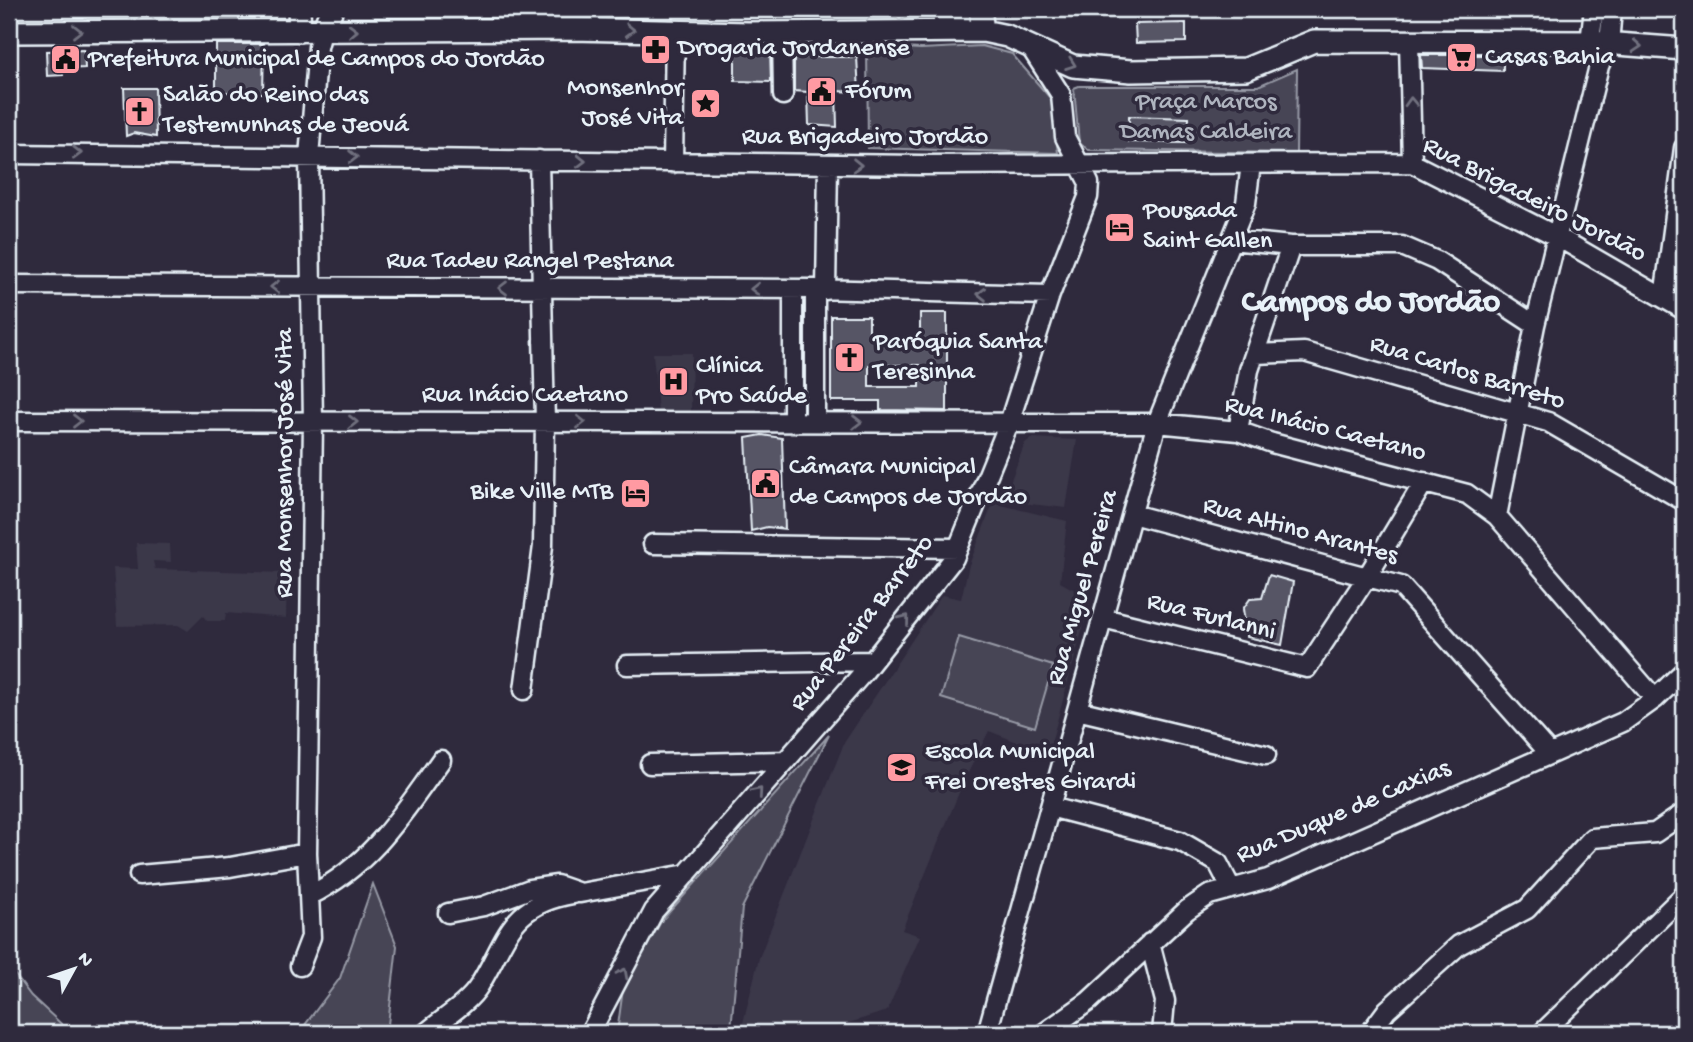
<svg xmlns="http://www.w3.org/2000/svg" width="1693" height="1042" font-family="'Gochi Hand',sans-serif">
  <rect width="100%" height="100%" fill="#2f2a3d"/>
  <filter id="ink" filterUnits="userSpaceOnUse"><feTurbulence type="fractalNoise" baseFrequency=".0143" numOctaves="2"/><feDisplacementMap in="SourceGraphic" scale="14" xChannelSelector="R" yChannelSelector="G"/><feConvolveMatrix kernelMatrix="1 2 1 2 8 2 1 2 1" color-interpolation-filters="sRGB"/></filter>
  <g filter="url(#ink)">
    <path fill="#3b3749" d="M653,353H692L691,411L658,412Z
      M1032,438L1077,440L1066,508L1003,501L1025,443Z
      M993,503L1067,521L1060,582L1091,599L1048,754L989,731L963,783L902,930L920,936L887,1011L817,1033H756L742,1027L759,958L844,743L942,595L961,599L969,565Z
      M136,543L170,544L171,562L153,561L155,569L287,573L286,618L226,613L225,621H207L203,616L188,631L178,625L117,626L113,568L138,569Z"/>
    <path fill="#464455" stroke="#979aa6" stroke-width="2" d="M867,46L921,49L982,46L1012,54L1051,99L1058,153L868,148Z
      M1297,69L1296,153L1089,150L1079,143L1074,88L1079,86H1258Z
      M959,637L1053,666L1035,727L941,698Z
      M829,735L742,908L731,1029L736,1033H617L623,989L662,920Z
      M373,884L397,946L387,1033H299L340,978Z
      M9,967L31,996L71,1033H9Z"/>
    <path fill="#575565" stroke="#e8f1f8" stroke-width="2" fill-rule="evenodd" d="M1186,23V42L1136,43L1135,24Z
      M216,44H264L263,93L216,92Z
      M735,49H770L771,82L735,81Z
      M84,50L85,68L63,69V75L47,76L46,51Z
      M1421,55H1503V71L1422,68Z
      M794,57H857L859,92L836,91L837,127L809,125L808,92L794,91Z
      M124,88H155L156,137L134,133L126,136Z
      M1129,116L1189,118L1188,143L1129,142Z
      M920,313H947V411L880,410V401H831V316H869V338L920,339ZM869,365H920V387H869Z
      M762,435L782,438L785,529L767,527L751,531L746,438Z
      M1269,575L1293,582L1282,645L1247,637L1243,609L1250,599L1262,598Z"/>
    <g fill="none" stroke-linecap="round" stroke-linejoin="round">
      <defs>
        <path id="minor" d="M943,9V31
          M960,9L961,31
          M1594,9L1590,42L1594,53
          M782,33L783,95
          M1409,41L1412,163
          M9,154L922,165L1412,163L1556,236L1684,310
          M673,163L675,32
          M1231,240L1291,246H1402L1437,261L1535,325
          M9,285L815,289L1050,295
          M826,290L828,164
          M1664,298L1684,148
          M1255,354L1304,352L1548,422L1684,501
          M9,421L1157,423L1238,431L1272,443L1467,494L1497,516L1655,699
          M815,421V289
          M793,423V289
          M1238,431L1249,370L1291,246
          M1132,514L1401,586L1550,754
          M1497,516L1535,325L1599,66L1609,44L1612,9
          M653,544L958,548
          M1103,618L1307,668L1367,577L1424,482
          M627,665L872,661
          M524,690L543,546L545,422L539,160
          M1077,710L1266,755
          M650,764L786,761
          M1050,807L1180,841L1218,863L1231,888
          M139,875L230,867L307,853
          M309,896C371,865 402,815 441,760
          M448,913L484,906L530,889L557,885L580,893L687,874
          M1150,943L1165,1001L1162,1033
          M300,966L311,937L307,853L313,422L309,157L318,47L322,32
          M426,1033C442,1019 468,1004 479,986C508,939 508,905 573,894
          M590,1033L654,911L863,673L954,558L1009,423L1050,295L1088,197L1089,183L1065,137L1061,95L1029,45
          M987,1033L1157,423L1246,203L1251,164
          M1044,1033L1089,1001L1187,910L1209,895L1268,879L1623,722L1655,699L1684,671
          M1370,1033L1387,1010L1459,945L1527,909L1592,838L1655,833L1684,813
          M1542,1033L1684,895"/>
        <path id="major" d="M299,9L300,31
          M980,9L983,31
          M509,29L518,9
          M9,32L573,29L748,33L983,31L1007,36L1073,66L1131,71L1246,69L1314,41L1590,42L1684,49
          M322,32L332,9"/>
      </defs>
      <use href="#minor" stroke="#e8f1f8" stroke-width="23"/>
      <use href="#major" stroke="#e8f1f8" stroke-width="26"/>
      <use href="#minor" stroke="#2f2a3d" stroke-width="18"/>
      <use href="#major" stroke="#2f2a3d" stroke-width="21"/>
    </g>
    <defs><path id="oneway-chevron" d="M-2-3.5L2.5 0L-2 3.5" fill="none" stroke-width="1.6" stroke-linecap="round" stroke-linejoin="round" transform="scale(1.75)"/></defs>
    <g stroke="#70707e">
      <use href="#oneway-chevron" transform="translate(630 30) rotate(2)"/>
      <use href="#oneway-chevron" transform="translate(77 31)"/>
      <use href="#oneway-chevron" transform="translate(353 31) rotate(-1)"/>
      <use href="#oneway-chevron" transform="translate(1637 46) rotate(4)"/>
      <use href="#oneway-chevron" transform="translate(1071 64) rotate(20)"/>
      <use href="#oneway-chevron" transform="translate(1411 102) rotate(-92)"/>
      <use href="#oneway-chevron" transform="translate(77 153) rotate(1)"/>
      <use href="#oneway-chevron" transform="translate(353 157) rotate(1)"/>
      <use href="#oneway-chevron" transform="translate(581 161) rotate(1)"/>
      <use href="#oneway-chevron" transform="translate(857 165) rotate(1)"/>
      <use href="#oneway-chevron" transform="translate(275 287) rotate(-180)"/>
      <use href="#oneway-chevron" transform="translate(503 288) rotate(-180)"/>
      <use href="#oneway-chevron" transform="translate(755 289) rotate(-180)"/>
      <use href="#oneway-chevron" transform="translate(982 294) rotate(-179)"/>
      <use href="#oneway-chevron" transform="translate(77 421)"/>
      <use href="#oneway-chevron" transform="translate(353 422)"/>
      <use href="#oneway-chevron" transform="translate(581 422)"/>
      <use href="#oneway-chevron" transform="translate(857 422)"/>
      <use href="#oneway-chevron" transform="translate(905 619) rotate(-51)"/>
      <use href="#oneway-chevron" transform="translate(758 792) rotate(-49)"/>
      <use href="#oneway-chevron" transform="translate(623 973) rotate(-63)"/>
    </g>
  </g>
  <defs>
    <symbol id="pharmacy-square" viewBox="-11 -11 22 22"><rect x="-9" y="-9" width="18" height="18" rx="4" fill="#ff9aa2" stroke="#2f2a3d"/><path d="M-2-6h4v4h4v4h-4v4h-4v-4h-4v-4h4Z" fill="#111"/></symbol>
    <symbol id="supermarket-square" viewBox="-11 -11 22 22"><rect x="-9" y="-9" width="18" height="18" rx="4" fill="#ff9aa2" stroke="#2f2a3d"/><path d="M-6-5.5h2.5l.6 2H6L4.5 2H-2.5L-4.4-4H-6ZM-1.5 3.2a1.3 1.3 0 1 0 .1 0ZM3 3.2a1.3 1.3 0 1 0 .1 0Z" fill="#111"/></symbol>
    <symbol id="civic-square" viewBox="-11 -11 22 22"><rect x="-9" y="-9" width="18" height="18" rx="4" fill="#ff9aa2" stroke="#2f2a3d"/><path d="M-.6-6.5H3V-4.5H.6V-3L4-1V1h2V6H-6V1h2V-1L-.6-3ZM-1.2 2.5V6h2.4V2.5Z" fill="#111"/></symbol>
    <symbol id="sight-square" viewBox="-11 -11 22 22"><rect x="-9" y="-9" width="18" height="18" rx="4" fill="#ff9aa2" stroke="#2f2a3d"/><path d="M0-6L1.8-2.2L6-1.7L2.9 1.2L3.7 5.4L0 3.3L-3.7 5.4L-2.9 1.2L-6-1.7L-1.8-2.2Z" fill="#111"/></symbol>
    <symbol id="church-square" viewBox="-11 -11 22 22"><rect x="-9" y="-9" width="18" height="18" rx="4" fill="#ff9aa2" stroke="#2f2a3d"/><path d="M-1.2-6h2.4v3.5h3.3v2.4h-3.3V6h-2.4V-.1h-3.3v-2.4h3.3Z" fill="#111"/></symbol>
    <symbol id="hotel-square" viewBox="-11 -11 22 22"><rect x="-9" y="-9" width="18" height="18" rx="4" fill="#ff9aa2" stroke="#2f2a3d"/><path d="M-6-4.5h1.5V1H6V5H4.5V3h-9V5H-6ZM-4 0a1.8 1.8 0 1 1 3.6 0ZM.5 0V-2.5h3Q6-2.5 6 0Z" fill="#111"/></symbol>
    <symbol id="hospital-square" viewBox="-11 -11 22 22"><rect x="-9" y="-9" width="18" height="18" rx="4" fill="#ff9aa2" stroke="#2f2a3d"/><path d="M-5-5h3v3.5h4V-5h3V5h-3V1.5h-4V5h-3Z" fill="#111"/></symbol>
    <symbol id="school-square" viewBox="-11 -11 22 22"><rect x="-9" y="-9" width="18" height="18" rx="4" fill="#ff9aa2" stroke="#2f2a3d"/><path d="M0-5L7-2L0 1L-7-2ZM-4 1L0 2.5L4 1V4Q0 6-4 4Z" fill="#111"/></symbol>
  </defs>
  <g fill-rule="evenodd">
    <use href="#pharmacy-square" x="638" y="32" width="35" height="35"/>
    <use href="#supermarket-square" x="1444" y="40" width="35" height="35"/>
    <use href="#civic-square" x="48" y="42" width="35" height="35"/>
    <use href="#civic-square" x="804" y="74" width="35" height="35"/>
    <use href="#sight-square" x="688" y="86" width="35" height="35"/>
    <use href="#church-square" x="122" y="94" width="35" height="35"/>
    <use href="#hotel-square" x="1102" y="210" width="35" height="35"/>
    <use href="#church-square" x="832" y="340" width="35" height="35"/>
    <use href="#hospital-square" x="656" y="364" width="35" height="35"/>
    <use href="#civic-square" x="748" y="466" width="35" height="35"/>
    <use href="#hotel-square" x="618" y="476" width="35" height="35"/>
    <use href="#school-square" x="884" y="750" width="35" height="35"/>
  </g>
  <g text-anchor="middle" dominant-baseline="central" stroke-width="7" stroke-linejoin="round" paint-order="stroke">
    <g font-size="26" fill="#e8f1f8" stroke="#2f2a3d" text-anchor="start">
      <text x="678" y="49">Drogaria Jordanense</text>
      <text x="1485" y="58">Casas Bahia</text>
      <text x="88" y="60">Prefeitura Municipal de Campos do Jordão</text>
      <text x="683" y="89" text-anchor="end">Monsenhor<tspan x="683" dy="30">José Vita</tspan></text>
      <text x="845" y="92">Fórum</text>
      <text x="163" y="96">Salão do Reino das<tspan x="163" dy="30">Testemunhas de Jeová</tspan></text>
      <text x="1143" y="212">Pousada<tspan x="1143" dy="30">Saint Gallen</tspan></text>
      <text x="873" y="343">Paróquia Santa<tspan x="873" dy="30">Teresinha</tspan></text>
      <text x="696" y="367">Clínica<tspan x="696" dy="30">Pro Saúde</tspan></text>
      <text x="789" y="468">Câmara Municipal<tspan x="789" dy="30">de Campos de Jordão</tspan></text>
      <text x="613" y="493" text-anchor="end">Bike Ville MTB</text>
      <text x="925" y="753">Escola Municipal<tspan x="925" dy="30">Frei Orestes Girardi</tspan></text>
    </g>
    <g font-size="26" fill="#afb4bf" stroke="#2f2a3d">
      <text x="1206" y="103">Praça Marcos<tspan x="1206" dy="30">Damas Caldeira</tspan></text>
    </g>
    <g font-size="26" fill="#e8f1f8" stroke="#2f2a3d">
      <text x="865" y="138">Rua Brigadeiro Jordão</text>
      <text transform="translate(1534 201) rotate(27)">Rua Brigadeiro Jordão</text>
      <text x="530" y="262">Rua Tadeu Rangel Pestana</text>
      <text transform="translate(1467 374) rotate(17)">Rua Carlos Barreto</text>
      <text x="525" y="396">Rua Inácio Caetano</text>
      <text transform="translate(1325 430) rotate(14)">Rua Inácio Caetano</text>
      <text transform="translate(286 463) rotate(-90)">Rua Monsenhor José Vita</text>
      <text transform="translate(1300 532) rotate(15)">Rua Altino Arantes</text>
      <text transform="translate(1084 588) rotate(-74)">Rua Miguel Pereira</text>
      <text transform="translate(1211 618) rotate(14)">Rua Furlanni</text>
      <text transform="translate(863 624) rotate(-52)">Rua Pereira Barreto</text>
      <text transform="translate(1344 813) rotate(-23)">Rua Duque de Caxias</text>
    </g>
    <g font-size="33" font-weight="bold" fill="#e8f1f8" stroke="#2f2a3d">
      <text x="1371" y="304">Campos do Jordão</text>
    </g>
  </g>
  <rect width="1693" height="1042" fill="none" stroke="#2f2a3d" stroke-width="35"/>
  <rect x="18" y="18" width="1658" height="1007" fill="none" stroke="#e8f1f8" stroke-width="2.5" filter="url(#ink)"/>
  <g transform="translate(74 969) rotate(50)" stroke="#2f2a3d" stroke-width="5" paint-order="stroke">
  <path d="M0-5L12 26L0 18L-12 26Z" fill="#e8f1f8"/>
  <text y="-10" font-size="19" font-weight="bold" text-anchor="middle" fill="#e8f1f8">N</text>
  </g>
</svg>
